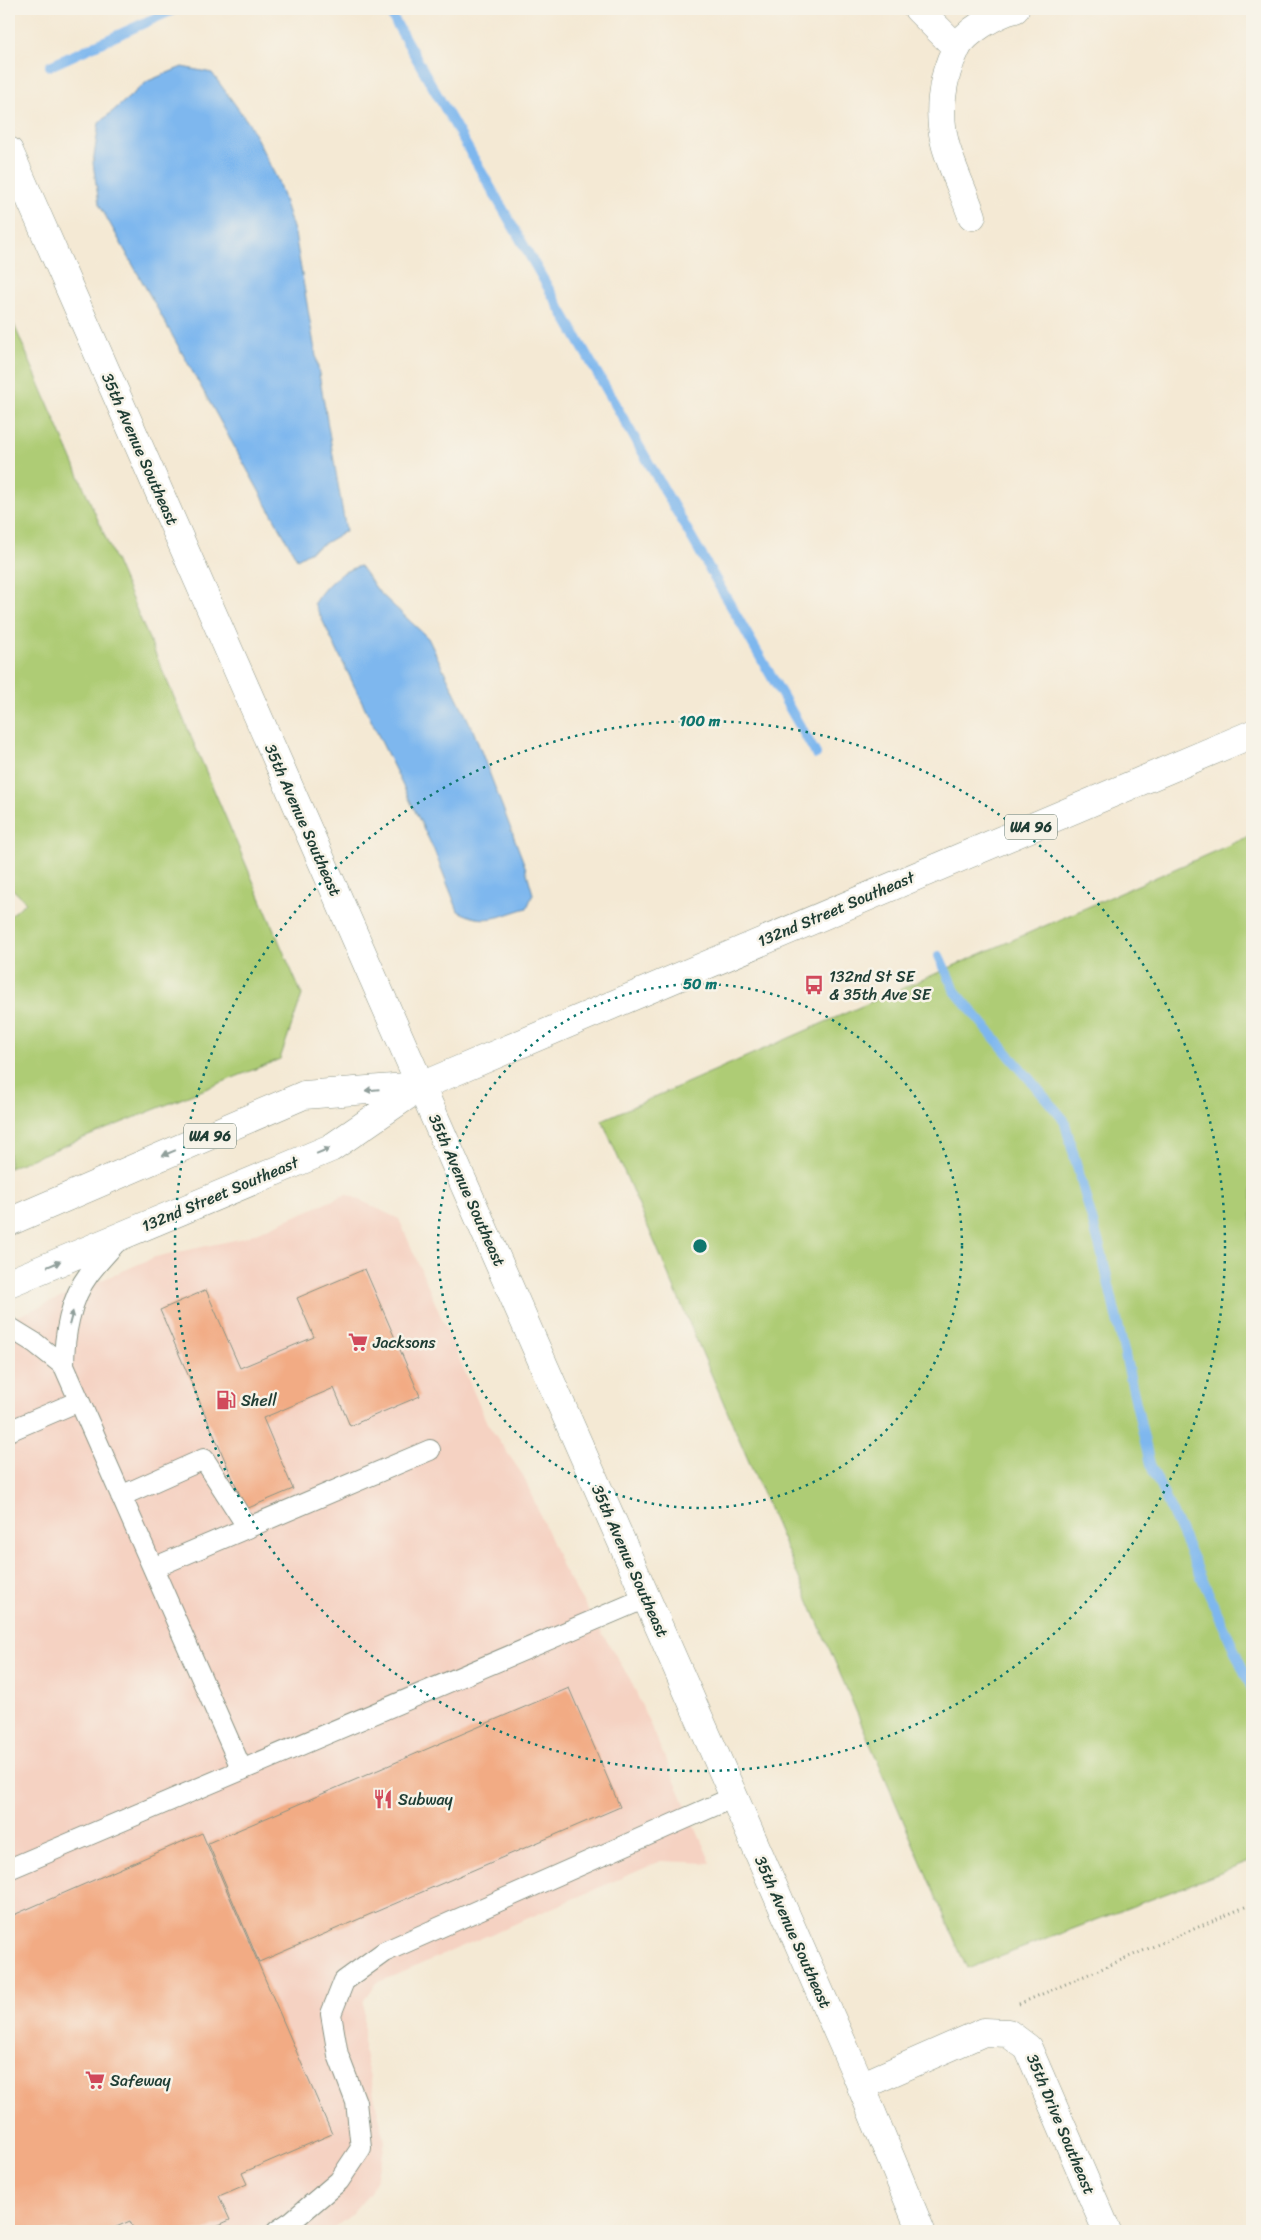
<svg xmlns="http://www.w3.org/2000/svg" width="1261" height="2240" font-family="Sriracha,sans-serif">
  <rect width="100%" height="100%" fill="#f7f3e8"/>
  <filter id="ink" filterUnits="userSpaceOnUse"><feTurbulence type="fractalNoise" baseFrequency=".02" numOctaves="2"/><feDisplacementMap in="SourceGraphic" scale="10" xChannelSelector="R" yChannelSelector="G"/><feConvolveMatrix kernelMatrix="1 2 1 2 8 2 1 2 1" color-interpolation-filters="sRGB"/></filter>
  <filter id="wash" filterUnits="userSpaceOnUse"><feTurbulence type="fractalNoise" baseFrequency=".0096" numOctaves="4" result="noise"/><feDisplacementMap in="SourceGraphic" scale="20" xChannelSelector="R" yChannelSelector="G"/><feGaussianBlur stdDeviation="1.12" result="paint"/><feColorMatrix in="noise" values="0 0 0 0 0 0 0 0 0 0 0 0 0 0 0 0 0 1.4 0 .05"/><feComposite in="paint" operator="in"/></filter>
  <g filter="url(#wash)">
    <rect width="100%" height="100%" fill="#f4e9d4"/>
    <path fill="#f5d2c2" d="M347,1194L399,1219L487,1423L524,1477L563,1569L630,1679L711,1863L661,1861L377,1983L364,2000V2053L385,2141L381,2166L370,2193L351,2215L334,2228L326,2231H9V1320L155,1257L244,1238Z"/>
    <path fill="#aecc74" stroke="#668454" d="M9,313L302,995L280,1059L9,1168V917L26,902L9,886Z
      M1252,835V1861L967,1969L602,1120Z"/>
    <path fill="#7eb7ee" stroke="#4e7a91" d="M182,67L212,73L250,125L278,181L295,234L346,531L297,559L99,204L93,163L99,123L148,81Z
      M360,566L379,592L428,638L473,730L525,866L533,894L527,908C499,916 486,926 458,911L434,850L314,603C325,586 339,571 360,566Z"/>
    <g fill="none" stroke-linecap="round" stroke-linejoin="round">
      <path stroke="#7eb7ee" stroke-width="10" d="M388,9L816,754
        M50,66L175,9
        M939,956L955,991L1064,1120L1102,1255L1150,1464L1252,1689"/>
    </g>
    <g id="blocks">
      <path fill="#f2ab84" d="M365,1269L420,1396L350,1426L334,1388L263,1418L293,1489L246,1509L160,1310L206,1290L240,1368L314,1337L297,1298Z
        M569,1688L620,1807L259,1962L208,1843Z
        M202,1833L332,2134L242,2173L247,2184L219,2196L230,2220L205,2231H134L130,2221L107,2231H9V1917Z"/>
    </g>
  </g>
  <g filter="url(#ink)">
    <use href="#blocks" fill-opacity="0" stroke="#8a9384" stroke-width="1"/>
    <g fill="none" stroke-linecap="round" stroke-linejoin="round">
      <defs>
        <path id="lane" d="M9,1327L35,1343L64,1366L242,1770
          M64,1366C64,1336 70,1299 89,1274C98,1262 109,1251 119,1239
          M9,1431L79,1401
          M121,1496L204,1459L248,1528
          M153,1568L430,1450
          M9,1869L646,1598
          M277,2231L292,2221L339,2181L361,2148L356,2102L338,2055L331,2014L344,1981L384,1952L734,1797"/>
        <path id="street" d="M918,9L957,48
          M972,216C964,193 953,170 946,147C937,116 941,78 956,49C965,32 997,13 1015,9
          M861,2086L984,2032L1008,2033L1028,2048L1107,2231"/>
        <path id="secondary" d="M9,151L856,2074L921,2231"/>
        <path id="primary" d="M9,1222L304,1095L419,1086
          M9,1283L331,1148L421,1086L1252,734"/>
      </defs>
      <use href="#lane" stroke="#8a9384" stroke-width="22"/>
      <use href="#street" stroke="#8a9384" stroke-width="29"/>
      <use href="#secondary" stroke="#8a9384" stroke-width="29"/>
      <use href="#primary" stroke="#8a9384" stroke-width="29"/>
      <path stroke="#8a9384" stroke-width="3" stroke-dasharray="1 4" stroke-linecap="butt" d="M1019,2004L1252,1904"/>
      <use href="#lane" stroke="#fff" stroke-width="20"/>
      <use href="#street" stroke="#fff" stroke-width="28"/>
      <use href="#secondary" stroke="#fff" stroke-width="28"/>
      <use href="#primary" stroke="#fff" stroke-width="28"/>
    </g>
    <defs><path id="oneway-solid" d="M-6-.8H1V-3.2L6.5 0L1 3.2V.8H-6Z" transform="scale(1.25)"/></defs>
    <g fill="#8f9e9a">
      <use href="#oneway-solid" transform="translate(372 1090) rotate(175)"/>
      <use href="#oneway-solid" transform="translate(323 1151) rotate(-23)"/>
      <use href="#oneway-solid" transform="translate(169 1153) rotate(157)"/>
      <use href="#oneway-solid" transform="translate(54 1264) rotate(-23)"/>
      <use href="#oneway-solid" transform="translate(71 1318) rotate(-75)"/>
    </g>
  </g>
  <g fill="none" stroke="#0f766e" stroke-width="2.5" stroke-dasharray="2.5 5">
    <circle cx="700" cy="1246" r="262"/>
    <circle cx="700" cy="1246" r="525"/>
  </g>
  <defs>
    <symbol id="bus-bare" viewBox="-9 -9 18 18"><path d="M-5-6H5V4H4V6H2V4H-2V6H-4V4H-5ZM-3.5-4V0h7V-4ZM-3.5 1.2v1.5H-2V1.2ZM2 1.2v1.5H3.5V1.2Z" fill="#d1495b" stroke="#f7f3e8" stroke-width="2.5" paint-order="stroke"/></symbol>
    <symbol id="supermarket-bare" viewBox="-9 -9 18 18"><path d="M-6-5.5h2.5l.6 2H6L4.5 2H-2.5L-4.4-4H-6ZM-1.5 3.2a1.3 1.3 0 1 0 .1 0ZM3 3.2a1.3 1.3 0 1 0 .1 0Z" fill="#d1495b" stroke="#f7f3e8" stroke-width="2.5" paint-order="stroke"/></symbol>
    <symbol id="fuel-bare" viewBox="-9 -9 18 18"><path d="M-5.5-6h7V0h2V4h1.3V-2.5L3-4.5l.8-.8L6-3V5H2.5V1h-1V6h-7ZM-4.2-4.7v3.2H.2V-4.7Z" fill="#d1495b" stroke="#f7f3e8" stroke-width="2.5" paint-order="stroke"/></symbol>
    <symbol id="restaurant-bare" viewBox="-9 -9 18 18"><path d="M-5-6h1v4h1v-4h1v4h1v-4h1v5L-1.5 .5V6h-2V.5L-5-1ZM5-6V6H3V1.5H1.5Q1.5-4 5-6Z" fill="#d1495b" stroke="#f7f3e8" stroke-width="2.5" paint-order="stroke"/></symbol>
  </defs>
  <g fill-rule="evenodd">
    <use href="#bus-bare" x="800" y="971" width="28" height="28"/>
    <use href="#supermarket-bare" x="344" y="1328" width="28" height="28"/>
    <use href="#fuel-bare" x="212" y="1386" width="28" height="28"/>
    <use href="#restaurant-bare" x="369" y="1785" width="28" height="28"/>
    <use href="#supermarket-bare" x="81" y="2066" width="28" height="28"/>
  </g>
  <g text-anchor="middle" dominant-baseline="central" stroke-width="5" stroke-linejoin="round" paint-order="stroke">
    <g fill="#f7f3e8" stroke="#60746a" stroke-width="1">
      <rect x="1005" y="814.5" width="52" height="25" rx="4"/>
      <rect x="184" y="1123.5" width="52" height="25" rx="4"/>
    </g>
    <g font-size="15" font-weight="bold" fill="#1f3d34">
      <text x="1031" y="827">WA 96</text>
      <text x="210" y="1136">WA 96</text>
    </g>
    <g font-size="16" fill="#1f3d34" stroke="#f7f3e8">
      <text transform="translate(140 449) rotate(66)">35th Avenue Southeast</text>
      <text transform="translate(303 820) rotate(66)">35th Avenue Southeast</text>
      <text transform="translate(836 909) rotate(-23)">132nd Street Southeast</text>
      <text transform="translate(467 1190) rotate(66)">35th Avenue Southeast</text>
      <text transform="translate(220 1194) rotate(-23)">132nd Street Southeast</text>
      <text transform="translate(630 1561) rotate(66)">35th Avenue Southeast</text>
      <text transform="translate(793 1932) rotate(66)">35th Avenue Southeast</text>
      <text transform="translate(1061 2124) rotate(67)">35th Drive Southeast</text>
    </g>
    <g font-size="16" fill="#1f3d34" stroke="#f7f3e8" text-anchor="start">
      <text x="829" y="976">132nd St SE<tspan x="829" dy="18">&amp; 35th Ave SE</tspan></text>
      <text x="373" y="1342">Jacksons</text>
      <text x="241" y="1400">Shell</text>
      <text x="398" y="1799">Subway</text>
      <text x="110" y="2080">Safeway</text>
    </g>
  </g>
  <circle cx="700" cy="1246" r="8" fill="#0f766e" stroke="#f7f3e8" stroke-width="2.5"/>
  <g font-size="15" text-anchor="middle" font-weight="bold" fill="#0f766e" stroke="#f7f3e8" stroke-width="5" stroke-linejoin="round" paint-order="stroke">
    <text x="700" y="726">100 m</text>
    <text x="700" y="989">50 m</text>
  </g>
  <rect width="1261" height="2240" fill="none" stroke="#f7f3e8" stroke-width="30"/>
</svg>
